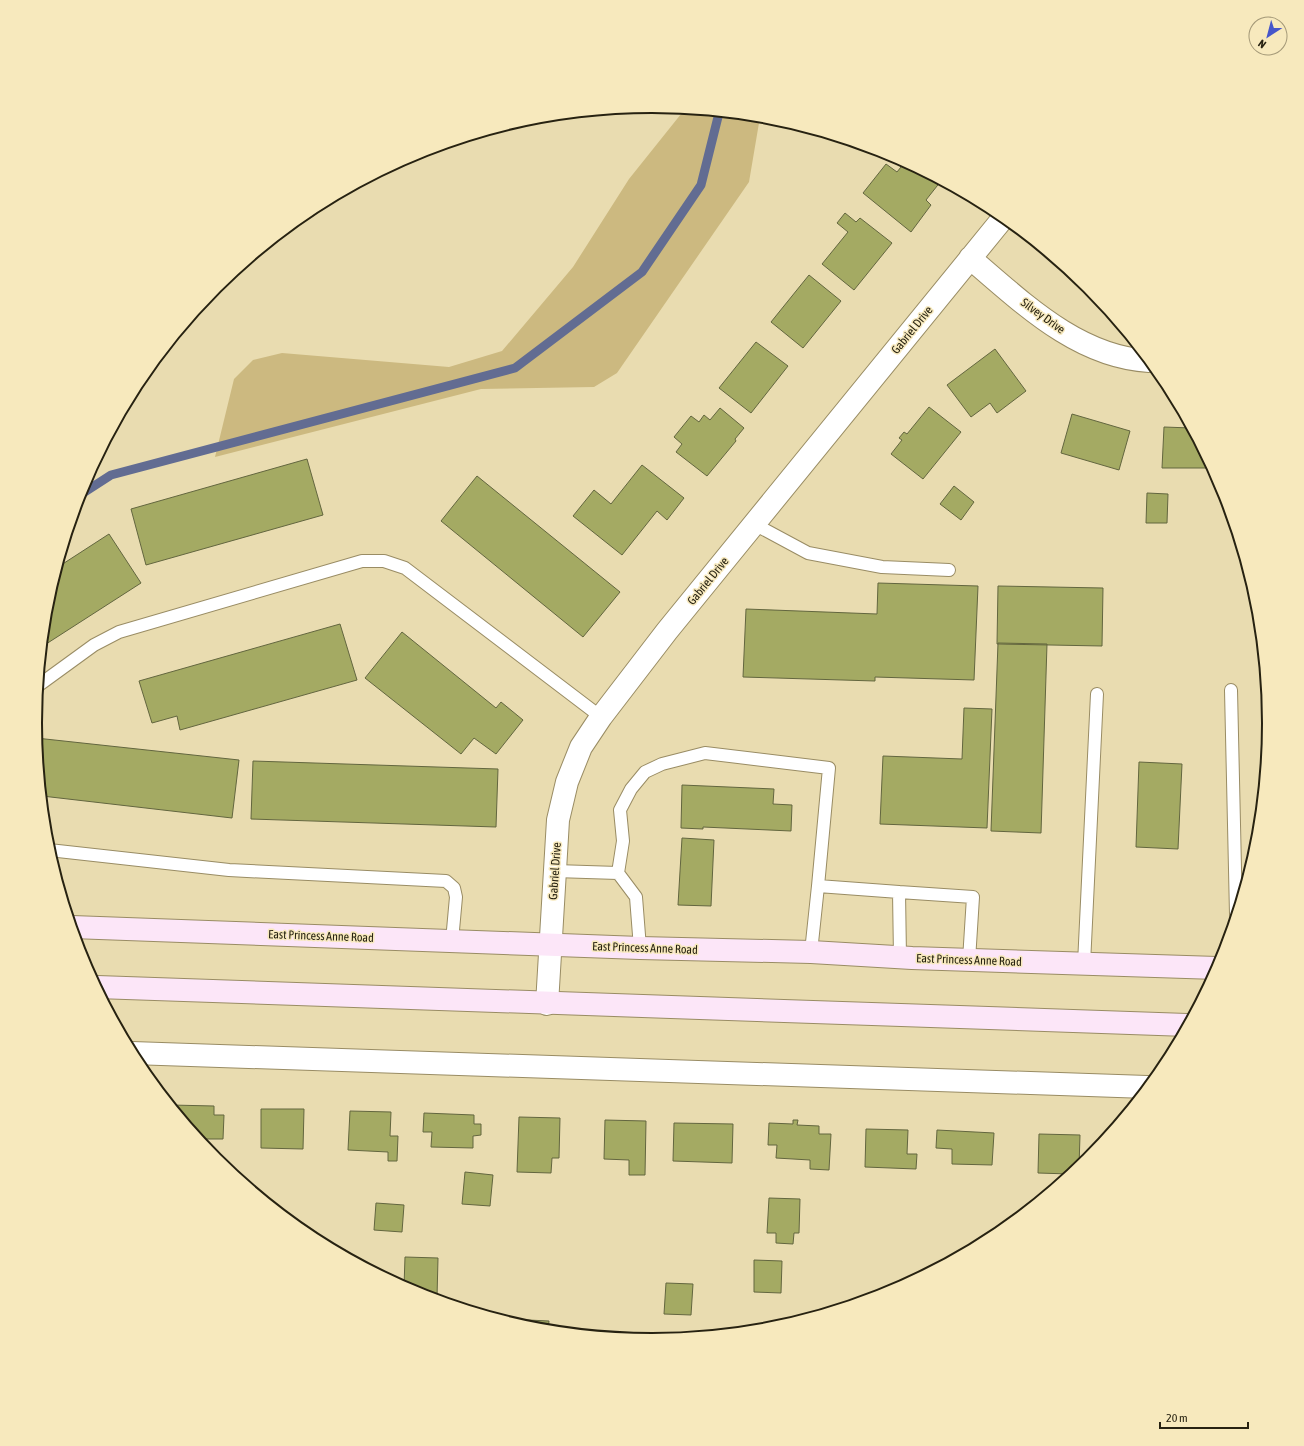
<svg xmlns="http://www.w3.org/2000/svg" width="1304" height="1446" font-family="'Asap Condensed',sans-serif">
  <rect width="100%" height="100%" fill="#e9dcb0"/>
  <path fill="#ccb980" d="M685,109L760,117L749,182L617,373L594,387L481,389L215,457L234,379L253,360L282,353L449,367L502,351L573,267L629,179Z"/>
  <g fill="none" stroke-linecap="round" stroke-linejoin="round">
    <path stroke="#626c92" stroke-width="9" d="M80,495L111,475L515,368L642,272L701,185L719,113"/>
  </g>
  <path fill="#a4aa63" stroke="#63663f" d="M905,162L941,181L926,200L931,205L911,232L863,193L886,164L897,172Z
    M845,213L856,222L860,218L892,243L854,290L822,264L848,232L837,223Z
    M809,275L841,301L803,348L771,322Z
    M756,342L788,366L751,413L719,388Z
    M995,349L1026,391L997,413L990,403L971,417L947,385Z
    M929,407L961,432L923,479L891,454L902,440L899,438L904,432L907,434Z
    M720,408L744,428L735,439L736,441L707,476L676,452L682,444L674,437L691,416L699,422L704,415L710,420Z
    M1072,414L1130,431L1119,470L1061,453Z
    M1164,427L1191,428L1212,468H1162Z
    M307,459L323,515L146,565L131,509Z
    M642,465L684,498L667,520L657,511L622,555L573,516L594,490L611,504Z
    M477,476L620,592L583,637L441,521Z
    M954,486L974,502L961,520L940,504Z
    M1147,493L1168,494L1167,523H1146Z
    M109,534L141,583L43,646L47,602L58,567Z
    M878,583L978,586L974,680L875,677V681L743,677L746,609L877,614Z
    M998,586L1103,588L1102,646L997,644Z
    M340,624L357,680L180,730L177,716L152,723L139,681Z
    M402,632L496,708L501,702L523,720L496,754L474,738L461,754L365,678Z
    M998,643L1047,644L1041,833L991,831Z
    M964,708L992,709L987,828L880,824L883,756L962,759Z
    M36,738L239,760L232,818L42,796Z
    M253,761L498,769L496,827L251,819Z
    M1139,762L1182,764L1178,849L1136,847Z
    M682,785L774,789L773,804L792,805L791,831L703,827V829L681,828Z
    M682,838L714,840L711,906L678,905Z
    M171,1105L214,1106V1115H224L223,1139H199Z
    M261,1109H304L303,1149L261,1148Z
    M350,1111L391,1112L390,1136H398L397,1161H388V1152L348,1150Z
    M424,1113L474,1115V1124H481V1135L473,1136V1148L431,1147L432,1132H423Z
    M519,1117L560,1118L559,1158H552L551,1173L517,1172Z
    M605,1120L646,1121L645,1175H629V1160L604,1159Z
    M793,1120H798L797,1125L819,1126V1134H831L829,1170L810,1169V1160L776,1158L777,1145H768L769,1123L793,1124Z
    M674,1123L733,1124L732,1163L673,1161Z
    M866,1129L908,1130L907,1154H917L916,1169L865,1167Z
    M937,1130L994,1133L992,1165L952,1164V1149L936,1148Z
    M1039,1134L1080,1135L1079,1167L1070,1174L1038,1173Z
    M465,1172L493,1175L490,1206L462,1204Z
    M769,1198L800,1199L799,1233H794L793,1244L776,1243V1233H767Z
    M376,1203L404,1205L402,1232L374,1230Z
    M405,1257L438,1258L437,1298L416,1293L404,1287Z
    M754,1260L782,1261L781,1293L754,1292Z
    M666,1283L693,1284L691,1315L664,1314Z
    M507,1319L549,1321L548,1330L531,1328Z"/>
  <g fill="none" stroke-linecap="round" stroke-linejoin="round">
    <defs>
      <path id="lane" d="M754,524L808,553L882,567L949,570
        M39,685L94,645L119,632L362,561H384L405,568L601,717
        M1231,690L1236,914
        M49,850L229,870L446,881L454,888L456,897L452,941
        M555,871L618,873
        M640,948L636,897L618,873L623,841L620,810L631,789L645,772L662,764L705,753L829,768L818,886
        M811,952L818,886L899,892
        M900,957L899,892L973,897L969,960
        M1084,964L1097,694"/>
      <path id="street" d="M970,258C1022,302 1077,357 1149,361
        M547,1004L558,820L567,782L581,747L601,717L667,631L1004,217
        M132,1053L1147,1087"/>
      <path id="secondary" d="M72,927L640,948L811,952L912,958L1217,968
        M97,987L1187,1025"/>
    </defs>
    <use href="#lane" stroke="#998c64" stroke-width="14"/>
    <use href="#street" stroke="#998c64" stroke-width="24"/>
    <use href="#secondary" stroke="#998c64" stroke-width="24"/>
    <use href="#lane" stroke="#fff" stroke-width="12"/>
    <use href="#street" stroke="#fff" stroke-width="22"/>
    <use href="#secondary" stroke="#fce6f8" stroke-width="22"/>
  </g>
  <g text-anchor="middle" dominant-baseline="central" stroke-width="3" stroke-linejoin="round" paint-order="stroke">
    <g font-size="12" fill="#272211" stroke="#f7e9bd">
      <text transform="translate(1043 316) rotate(36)">Silvey Drive</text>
      <text transform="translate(912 330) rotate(-51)">Gabriel Drive</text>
      <text transform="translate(708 581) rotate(-51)">Gabriel Drive</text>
      <text transform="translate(555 871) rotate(-86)">Gabriel Drive</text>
      <text transform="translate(321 936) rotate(2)">East Princess Anne Road</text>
      <text transform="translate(645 948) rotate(2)">East Princess Anne Road</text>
      <text transform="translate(969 960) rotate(2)">East Princess Anne Road</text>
    </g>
  </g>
  <path d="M0 0H1304V1446H0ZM42 723a610 610 0 1 1 1220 0a610 610 0 1 1-1220 0Z" fill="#f7e9bd" fill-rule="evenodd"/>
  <path fill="none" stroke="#272211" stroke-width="2" d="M42 723a610 610 0 1 1 1220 0a610 610 0 1 1-1220 0Z"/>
  <g transform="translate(1268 36) rotate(216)"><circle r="19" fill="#f7e9bd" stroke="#a49978"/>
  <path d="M0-3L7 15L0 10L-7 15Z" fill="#4656ca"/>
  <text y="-6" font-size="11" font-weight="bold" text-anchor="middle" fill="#272211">N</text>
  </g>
  <path d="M1160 1422v6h88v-6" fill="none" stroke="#272211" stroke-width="2"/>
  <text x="1166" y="1422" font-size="12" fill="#272211" stroke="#f7e9bd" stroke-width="3" paint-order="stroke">20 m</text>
</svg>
